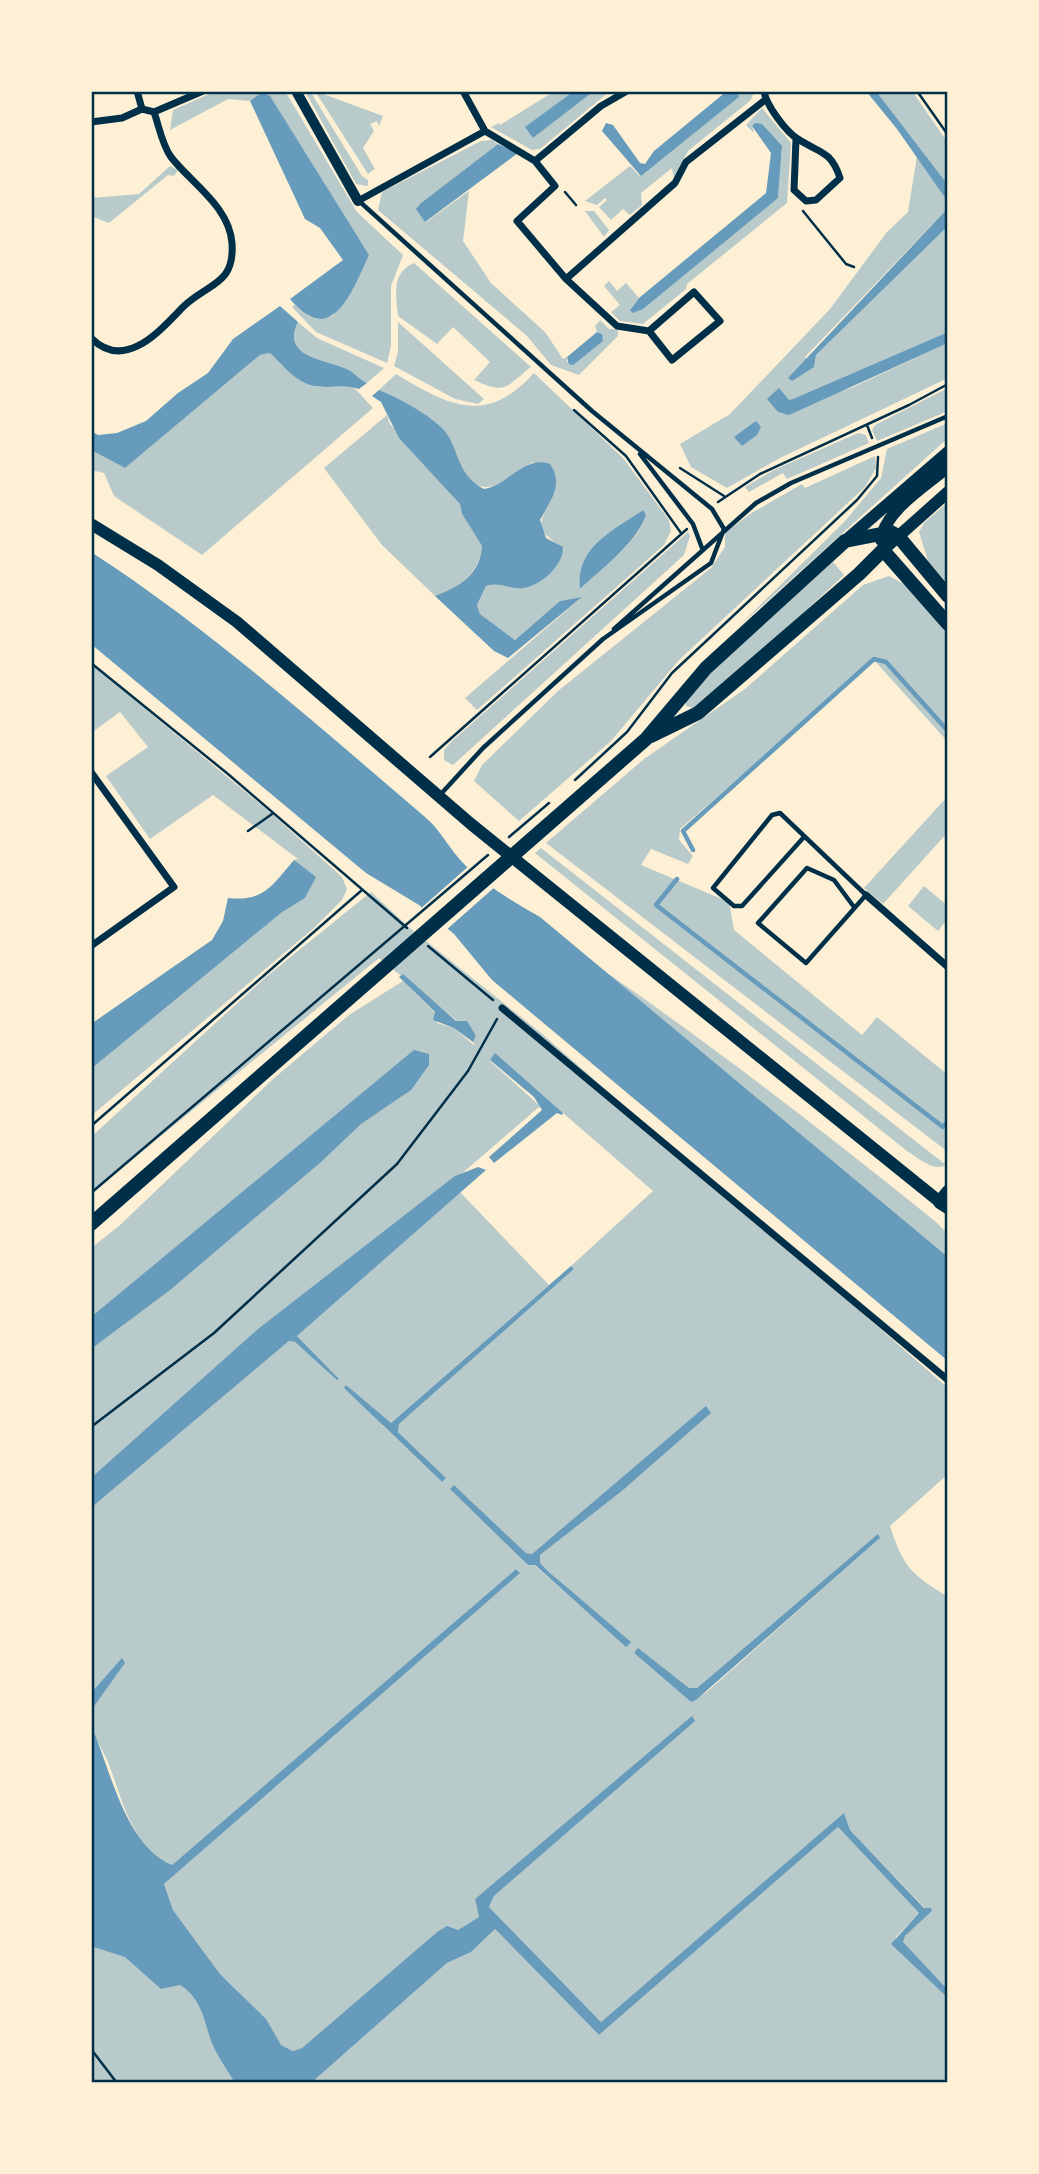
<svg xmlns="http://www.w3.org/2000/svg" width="1039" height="2174" font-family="'Roboto Condensed',sans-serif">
  <rect width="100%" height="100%" fill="#fdf0d5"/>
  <path fill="#b9caca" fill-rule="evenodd" d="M216,91H285L357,212L403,255L391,286V346L387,363L316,332L292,307L295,305C308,318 314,322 333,316L369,255L262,92L250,101L228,99L170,130L173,110Z
    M305,91H310L362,176L368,180V186L356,184Z
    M315,91L383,116L379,126L377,121L370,124L374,131L363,148L375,169L368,174Z
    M555,91H574L526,127L533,138L594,91H610L540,149L532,150L491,127L499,123L500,125Z
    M738,91H754L751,100L688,151L674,179L672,168L641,193L642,205L630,215L623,209L611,220L599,207L607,200L605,198L597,205L585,201L630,166L640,176L739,97Z
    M876,91H912L948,143V185Z
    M762,108L791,143L787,203L687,284L686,289L643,324L620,321L611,312L620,305L604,286L609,281L617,291L626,283L639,298L630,309L778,198L782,146L752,126L754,133L746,125Z
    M492,140L498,144L421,203L426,222L469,191L463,241L491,283L545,332L563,359L567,357V362L602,334L597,332L595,326L600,320L609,329H618V336L579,375L551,365L527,336L378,210L382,192L481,141Z
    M917,156L948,202V208L805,357L814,367L816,355L948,226V332L789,401L778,412L851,388L948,343V378L780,458L727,488L691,467L680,444L730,414L830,309L887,232L908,212Z
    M170,166L178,170L174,176L168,175L109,223L91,216V198L139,194Z
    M585,211H594L609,230L604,237Z
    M414,263L531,367C505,387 507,395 474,380L490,362L453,327L437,344L398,316C396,296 391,273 414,263Z
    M298,322L317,338L384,368L367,383C360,380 355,374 349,370C326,359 280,358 298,322Z
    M398,322L484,399L478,404L455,399L394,366L398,352Z
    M270,353L317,387C354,382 349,382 373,408L202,555L114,496L104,473L91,470V450L125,468L260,355Z
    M534,373L623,458L669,520L671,531L664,545L477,710L465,698L581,598L560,601L515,640L480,614L477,605L486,586L494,583L522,588L564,550C540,528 533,534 552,498L533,462C500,483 479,507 457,459C453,450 449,438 443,430C433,415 396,398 379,390L396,374C449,406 486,426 534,373ZM643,510L646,515C637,544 602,567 581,588L602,538Z
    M948,388V411L877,441L872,430L875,425Z
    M387,415L390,424L460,504L462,514L482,546C479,575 460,586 435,596L382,545L324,468Z
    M948,423V438L735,630L845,521L881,478L887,449Z
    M858,433L866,435L869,443L787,479L783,473L749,492L745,487L774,470Z
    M875,456L876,468L865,487L679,660L611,741L519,821L474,781L482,765L558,691L711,568L725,547V533L750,514L802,484L805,488Z
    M948,502V584L928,561L919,532L924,523Z
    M688,532L690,536L684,555L453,765L444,760V750L452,741Z
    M833,562L844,575L773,641L693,708L686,706V700L719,664Z
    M889,576L909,587L948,632V742L874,660L680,829L679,840L693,856L688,864L651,849L641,865L729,902L734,930L862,1035L877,1017L948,1075V1152L546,843L644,759L745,689L863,585Z
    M91,664L272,814L342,877L347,889L342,900L314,928L91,1116V1069L281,913L305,898L315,878L294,860L298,859L213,795L150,839L106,776L148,747L120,712L91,733Z
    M948,796V832L883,904L864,888Z
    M541,848L946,1165C933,1172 918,1158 907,1151L535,853Z
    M924,886L948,906V918L938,931L908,906Z
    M371,892L411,929L541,1033L948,1388V1474L890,1526C904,1568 911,1574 948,1597V1990L902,1942L905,1936L932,1911L925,1908L850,1830L844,1814L601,2022L489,1907L494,1896L695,1718L475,1899L479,1917L458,1930L437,1932L302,2048L293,2051L281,2045L235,1988L220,1974L173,1910L164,1884L519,1572L516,1569L172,1865C131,1846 123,1801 108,1762C101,1746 88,1729 92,1711C94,1699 108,1685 115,1675L91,1693V1508L289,1341L295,1342L339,1379L297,1336L460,1192L549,1285L391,1423L386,1421L382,1425L442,1482L446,1478L398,1432L399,1424L574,1269L571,1266L653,1191L495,1054L490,1061L540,1106L91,1494V1334L177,1248L91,1317V1248L119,1226L273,1079L349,1015L403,981L435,1013L437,1023L454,1028L475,1046L473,1042L476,1036L379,958L91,1193V1137L267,976ZM706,1407L711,1413L622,1491L540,1555V1563L550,1573L627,1647L534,1565H528L454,1485L526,1553L532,1554ZM878,1535L880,1538L708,1691L691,1702L634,1653L638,1649L689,1688H697Z
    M603,970C717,1049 827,1134 936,1222L948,1234V1257Z
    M91,1814L266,2083H91Z
    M838,1827L919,1913L896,1937L897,1947L948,1998V2083H311L447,1963L471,1952L495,1929L599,2035Z"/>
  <path fill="#669bbc" d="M574,91H594L533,138L525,127Z
    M727,91H738L739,97L641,176L602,131L606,123L613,125L640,163L645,164L654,151Z
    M866,91H876L948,185V202L897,129Z
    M262,92L270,96L369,255C352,291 332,350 290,299L343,260L320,228L305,219L250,101Z
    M755,123L762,124L782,146L778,198L643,309L633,313L630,310L639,298L766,193L771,153L752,126Z
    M498,144L518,153L425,222L416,209L421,203Z
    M948,208V226L816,355L814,367L792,381L788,378Z
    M280,306L298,322C280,358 326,359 349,370C355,374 360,380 367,383L359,389C339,383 332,389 315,386C296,383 283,365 270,353L260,355L125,468L91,450V431L98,435L117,433L146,421L178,393L208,373L233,339Z
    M597,332L602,334L603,341L573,365L569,364L567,357Z
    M948,332V343L789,415L778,412L767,399L779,388L789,400L793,399Z
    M379,390C400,399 424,411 441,427C460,445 454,474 484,489C508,485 525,455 550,464C564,484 551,500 540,520L546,538L563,547C564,565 541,585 524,588C510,590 500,581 486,586L477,605L480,614L515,640L560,601L582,597L508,658L494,651L435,596C460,586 480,575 482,546L462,514L460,504L399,438L381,402L372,396Z
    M756,421L761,427L757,435L742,446L734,437Z
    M643,510L646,515C636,544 602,568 580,589C575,547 614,530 643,510Z
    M91,552C210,629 317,725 425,817C441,830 450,851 466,866C488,887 514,902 540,917L948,1257V1361L492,980L454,934L419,905L366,873L91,644Z
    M294,860L316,877L305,898L281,913L91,1069V1024L212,940L223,921L228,898C265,902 272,885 294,860Z
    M403,974L456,1021H467L476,1036L473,1042L454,1028L433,1020L435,1012L399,977Z
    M414,1050L429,1054V1065L411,1090L361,1124L321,1162L170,1290L91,1349V1317Z
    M495,1053L563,1113L562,1115L557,1113L494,1163L489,1157L542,1110L534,1097L490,1060Z
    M478,1167L486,1170L297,1336L339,1379L337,1380L295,1342L289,1341L91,1508V1478L258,1329L455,1176Z
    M571,1266L574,1269L399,1424L398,1432L446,1478L442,1482L344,1388L346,1385L391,1423Z
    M706,1406L711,1413L622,1491L540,1555V1563L550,1573L631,1642L626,1647L535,1565H528L450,1489L454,1485L526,1553L532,1554Z
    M878,1534L880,1538L696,1700L691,1702L634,1653L638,1648L689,1688H697Z
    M516,1569L520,1573L164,1884L173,1910L220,1974L266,2019L281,2045L293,2051L302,2048L437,1932L447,1926L458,1930L479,1917L475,1899L692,1716L695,1721L494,1896L489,1907L601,2022L844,1813L850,1830L924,1908H931L932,1911L905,1936L903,1942L948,1990V1998L891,1944L919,1913L838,1827L599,2035L495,1929L471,1952L447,1963L311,2083H235C227,2069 215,2053 210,2038C204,2018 200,1997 180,1985L161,1989L125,1957L91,1946V1725C111,1770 124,1844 172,1865Z
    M122,1658L125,1663L92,1709L91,1719V1693Z"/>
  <path fill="#fdf0d5" d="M470,865L496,886L445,931L419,910Z"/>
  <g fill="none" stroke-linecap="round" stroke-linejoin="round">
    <path stroke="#669bbc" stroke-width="4.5" d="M693,850L683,831L874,659L886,662L948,731
      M677,879L656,905L943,1127L948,1121"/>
    <path stroke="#003049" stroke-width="2.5" d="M917,91L948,135
      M565,192L576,205
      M803,211L846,264L854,267
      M574,410L626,456L681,533
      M867,425L872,438
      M680,468L724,496
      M718,502L760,474L909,405L948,384
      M91,663L228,774L407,928
      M430,757L687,529
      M575,780L627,732L672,673L857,500L877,476L878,457
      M248,831L272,814
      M509,837L549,803
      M428,946L493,1000
      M91,1126L362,890
      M91,1193L488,855
      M91,1427L214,1333L397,1164L468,1071L497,1019
      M91,2049L117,2083"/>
    <path stroke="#003049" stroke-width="4.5" d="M359,201L592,411L712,509L724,529L711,563L603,639
      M640,454L693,524L702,548
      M614,629L756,503L791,483L948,416
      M440,795L483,748L603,639
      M804,837L742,906H734L713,888L772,815L780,813L866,895L806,963L758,923L807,868L834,880L854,907"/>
    <path stroke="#003049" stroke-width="7" d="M137,91L142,109
      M463,91L485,131
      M764,91C766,105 786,132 798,139C819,153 831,150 840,178L816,200L806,201L794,190L796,139
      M91,122L122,118L142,109L154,112L203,91
      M535,161L555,186L517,221L566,279L617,326L649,331L672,360L720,321L694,292L649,331
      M358,201L485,131L535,161L601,106L627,91
      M566,279L675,183L686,162L765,100
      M91,338C126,373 162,328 184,306C208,283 235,285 232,243C229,206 191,183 171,157C162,145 159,126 154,112
      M91,772L174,887L91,946
      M866,895L948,967
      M502,1008L948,1380"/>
    <path stroke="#003049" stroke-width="10" d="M296,91L358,201"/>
    <path stroke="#003049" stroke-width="12" d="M91,524L158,565L237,622L471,824L940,1202
      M881,540C885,510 927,485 948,467
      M845,541L948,452
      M883,550L948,492"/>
    <path stroke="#003049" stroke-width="14" d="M651,736L698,713L859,574L883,550L948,624
      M948,1192L940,1202L948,1207
      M91,1224L646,739L706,668L845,541L891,532L898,536L948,596"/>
  </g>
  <rect width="1039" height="2174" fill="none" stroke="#fdf0d5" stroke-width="186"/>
  <rect x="93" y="93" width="853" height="1988" fill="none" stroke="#003049" stroke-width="2.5"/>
</svg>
